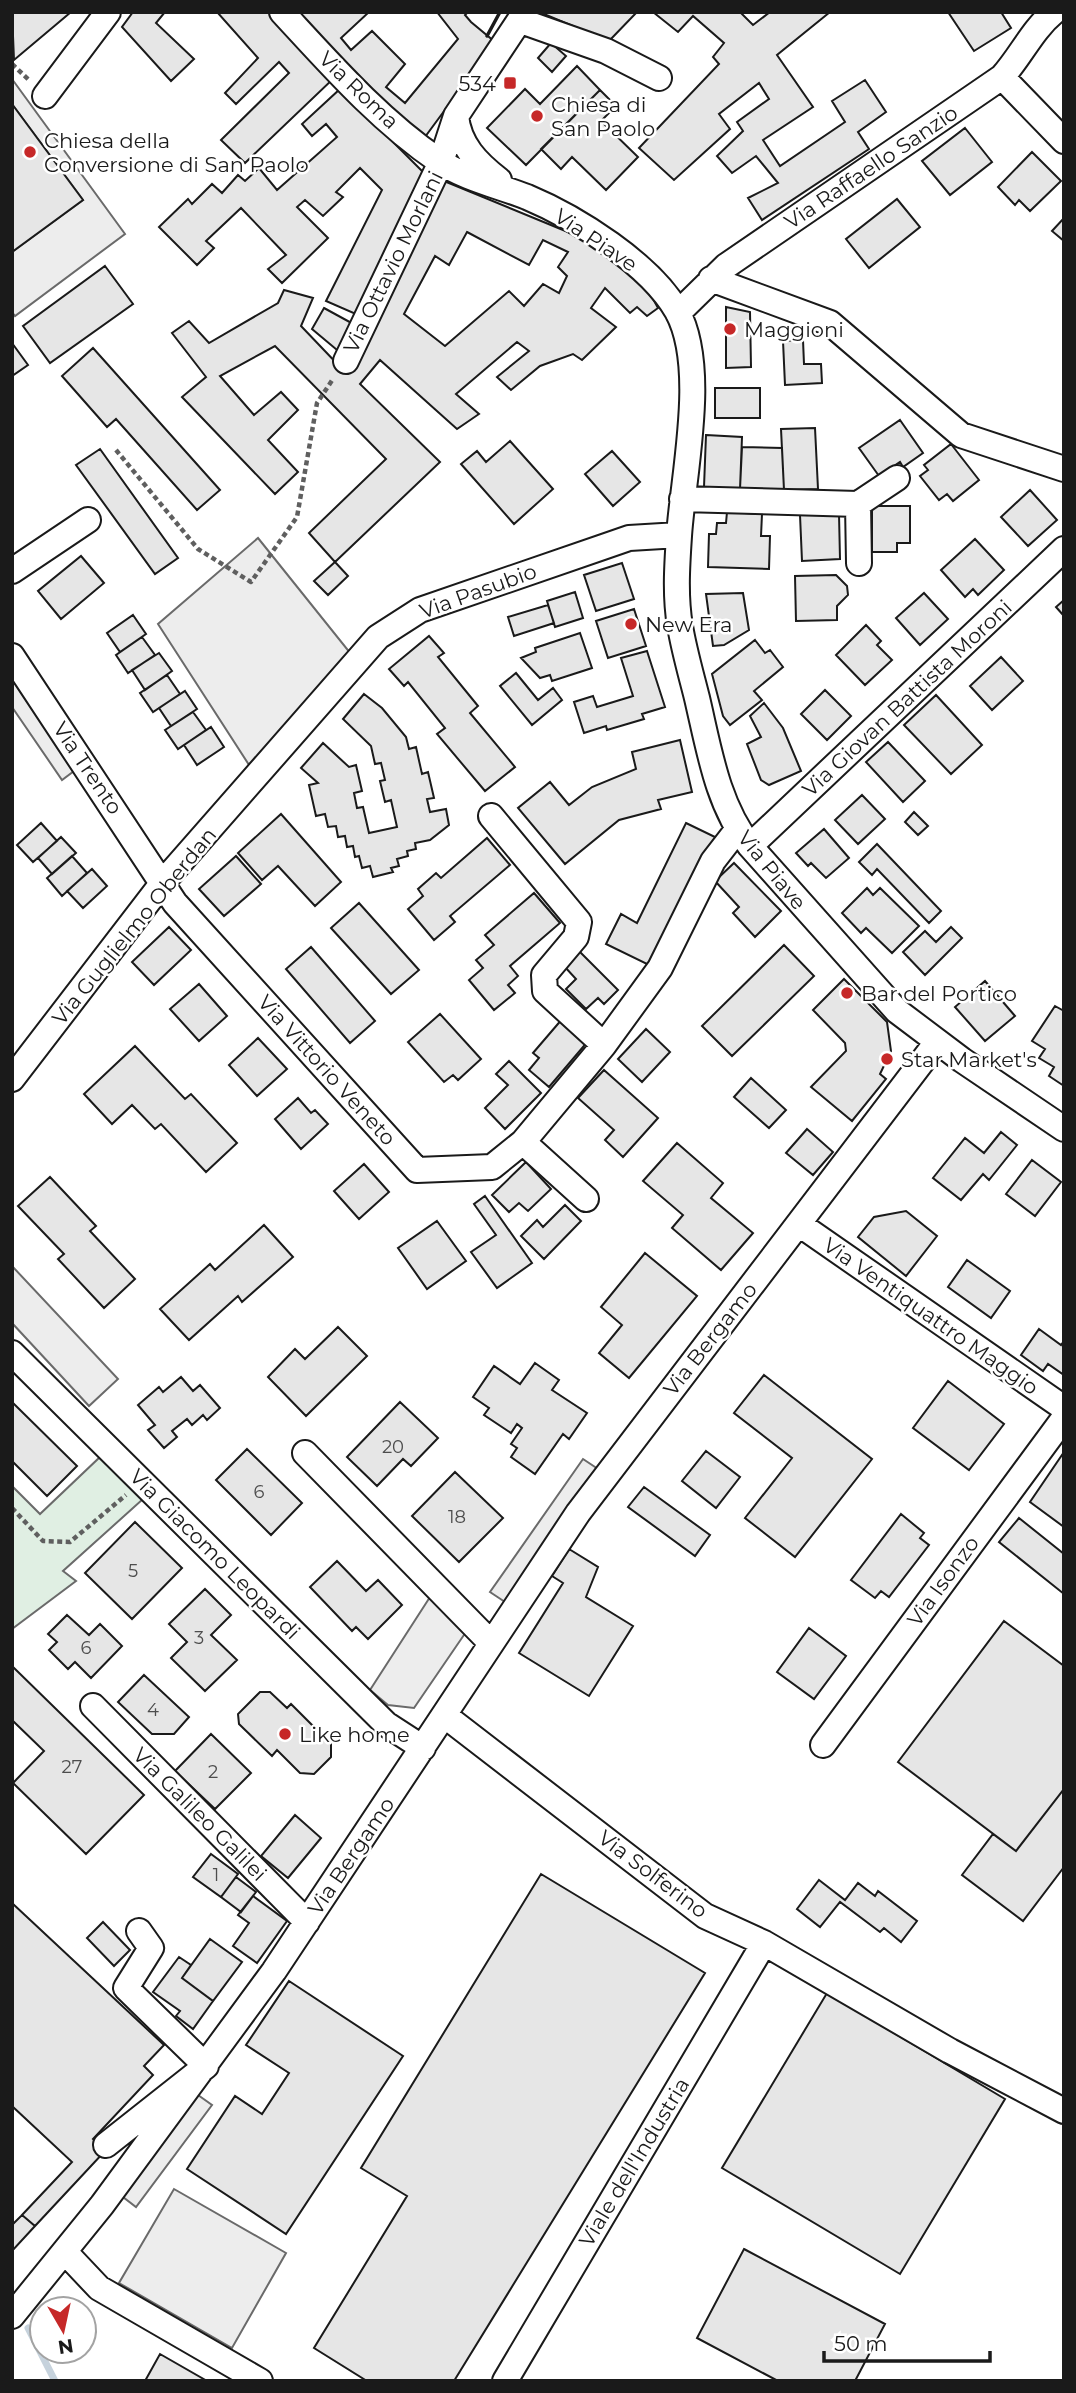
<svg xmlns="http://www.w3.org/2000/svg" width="1076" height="2393" font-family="Montserrat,sans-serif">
  <rect width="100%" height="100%" fill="#fff"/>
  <path fill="#e0efe3" stroke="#6a6a6a" stroke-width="2" d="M100,1457L143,1499L63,1571L76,1581L12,1629V1486L40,1514Z"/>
  <path fill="#ededed" stroke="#6a6a6a" stroke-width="2" d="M12,79L125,234L15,316L12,312V252L83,200L12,104Z
    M258,538L351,654L251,768L158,624Z
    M12,679L74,771L62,780L12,707Z
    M12,1266L118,1379L89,1406L12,1323Z
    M583,1459L598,1469L505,1602L490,1592Z
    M430,1597L466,1632L414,1708L388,1705L370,1690Z
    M198,2095L212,2105L136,2207L123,2197Z
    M174,2189L286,2253L232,2348L119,2283Z"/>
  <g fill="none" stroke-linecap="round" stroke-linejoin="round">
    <path stroke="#c6d2dc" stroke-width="7" d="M28,2328L55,2381"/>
  </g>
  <path fill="#e6e6e6" stroke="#1a1a1a" stroke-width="2" fill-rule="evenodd" d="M12,12H71L14,60Z
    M133,12H165L156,23L194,59L171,81L122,27Z
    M217,12H277L334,78L245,163L221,140L289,73L279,62L236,104L225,93L258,58Z
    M291,12H369L341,38L351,50L372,31L405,64L386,87L405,103L458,39L437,12H468L465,15L471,22L495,42L422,141Z
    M539,12H637L609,41Z
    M653,12H740L753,25L770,12H830L777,55L813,107L763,140L780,166L845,122L832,101L865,80L886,112L858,132L869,149L762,220L748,198L778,183L756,156L732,173L717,156L743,131L737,122L769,99L759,83L719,114L730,129L674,180L639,148L719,64L713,57L724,43L693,16L678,32Z
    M948,12H1001L1011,28L974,51Z
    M551,43L566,56L552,72L538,58Z
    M577,66L600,90L526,165L487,128L525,89L540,104Z
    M340,89L426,175L358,315L326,301L382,190L360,168L336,192L343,197L323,216L305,200L297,207L328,238L282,283L268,269L286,255L241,208L206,241L214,248L197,265L159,227L188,199L192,204L212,184L222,193L238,175L245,181L259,168L277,190L337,137L326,124L312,136L302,124Z
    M600,90L616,106L601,121L638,157L606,190L572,157L561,169L541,149Z
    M12,104L83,200L12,252Z
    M965,128L992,162L950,195L922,161Z
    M1032,152L1061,181L1030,211L1019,200L1015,205L998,187Z
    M444,181L580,237L617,259L652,297L658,308L647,316L637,307L630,313L605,288L591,308L616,327L582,360L573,354L540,366L511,390L497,377L529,351L517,342L456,394L479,414L457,429L380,360L360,384L440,462L335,562L309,533L386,459L275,346L220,376L254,415L281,392L298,410L268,440L298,472L275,494L182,397L206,377L172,333L189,321L209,343L278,303L284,290L313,298L301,326L344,371ZM467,232L529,265L543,240L568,252L558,267L567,276L559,293L543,284L524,306L509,291L445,346L404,314L435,256L449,265Z
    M897,199L920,227L869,268L846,239Z
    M1064,218V241L1052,231Z
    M105,266L133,304L50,363L23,326Z
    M726,307L750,312L751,367L726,368Z
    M324,308L357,326L343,355L312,329Z
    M803,340L804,364H821L822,383L785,385L783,341Z
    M12,343L28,365L12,376Z
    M93,348L220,490L197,510L116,419L107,427L62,376Z
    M715,388H760V418H715Z
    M900,420L923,453L903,467L900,462L879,476L859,448Z
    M815,428L818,489L784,490L781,429Z
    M706,435L742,437L740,489L704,487Z
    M510,441L553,489L514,524L461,464L477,451L486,462Z
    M951,444L979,480L953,501L947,494L939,500L920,476L928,470L924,465Z
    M742,447L782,448L784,490L740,489Z
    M100,449L178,558L155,574L76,465Z
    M612,451L640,482L613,506L585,474Z
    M1030,490L1057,520L1028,546L1001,517Z
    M872,506H910V543H897V552H872Z
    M727,512L762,514L761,536H770L769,569L708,567L709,534H716L717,523H726Z
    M839,514L840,559L802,561L800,515Z
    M975,539L1004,570L978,595L973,589L965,597L941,570Z
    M81,556L104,583L61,619L38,591Z
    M335,562L348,576L328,595L314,581Z
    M622,563L634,599L596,611L584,575Z
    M836,575L847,586L848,595L837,606V620L796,621L795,576Z
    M575,592L583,618L555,627L547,601Z
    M743,593L749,630L724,645L713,646L706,594Z
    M924,593L948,619L920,645L896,618Z
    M1064,600V616L1056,607Z
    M548,605L554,623L514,636L508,617Z
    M634,609L646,646L608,658L596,621Z
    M133,615L146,634L120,652L107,633Z
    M866,625L881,641L877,645L892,660L865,685L836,655Z
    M580,633L592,668L552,681L550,675L540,678L521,658L536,652L535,648Z
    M429,636L444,653L438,657L478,706L470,713L515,767L485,791L437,734L445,728L408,682L404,686L389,669Z
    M142,637L155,655L128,673L116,655Z
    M755,640L765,653L770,650L783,667L754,691L762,700L730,725L723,716L712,674Z
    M647,651L665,707L642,714L644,719L607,730L606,726L584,733L574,702L593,696L597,707L633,696L621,658Z
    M159,653L172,671L145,690L132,670Z
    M1001,657L1023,681L992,710L970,686Z
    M516,673L538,700L553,688L562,700L532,725L500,686Z
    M167,675L180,694L153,712L140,693Z
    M825,690L851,716L827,740L801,714Z
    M185,691L197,709L171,726L159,708Z
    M364,694L382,708L406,737L409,749L416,747L422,774L428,772L434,798L427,799L430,812L446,809L449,825L430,840L415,843L416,849L407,851L408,856L397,859L399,866L391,868L393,872L373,877L370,866L362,868L359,856L355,857L353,846L347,847L345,836L338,837L336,826L328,827L325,814L316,816L309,785L318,783L301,768L323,743L349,767L356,765L362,791L354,793L357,808L363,807L369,833L397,827L391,800L385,802L380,781L385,780L381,763L375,764L371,746L343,719Z
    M936,695L982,745L951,774L904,725Z
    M764,703L783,728L801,771L769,785L761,780L747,744L761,737L750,716Z
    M193,712L206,730L178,749L165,730Z
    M211,727L224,747L197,765L184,745Z
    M680,740L692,792L658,800L661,809L619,820L565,864L518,808L550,782L569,805L592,787L636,769L632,752Z
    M888,742L925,781L903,802L866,762Z
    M862,795L885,819L858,844L835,820Z
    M914,812L928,826L918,835L905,822Z
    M281,814L341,882L315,906L278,866L262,880L238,853Z
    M41,823L57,841L33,862L17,845Z
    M686,823L715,837L651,966L606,944L621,914L637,923Z
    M824,829L849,858L826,878L811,863L808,866L796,853Z
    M61,837L76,853L52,874L38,858Z
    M487,838L510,865L450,916L455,922L434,940L408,909L423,896L418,889L436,873L441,878Z
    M877,844L941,911L929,923L877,869L872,875L859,862Z
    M72,856L87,873L62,896L47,878Z
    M236,856L261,884L224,916L199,889Z
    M734,863L781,911L755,937L733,913L739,907L715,881Z
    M92,869L107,886L83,908L67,891Z
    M867,888L873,895L880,888L919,926L892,953L866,928L861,933L842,913Z
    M534,893L560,923L510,966L518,976L508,985L515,993L494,1010L469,980L483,968L476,960L494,945L485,935Z
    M359,903L419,970L391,994L331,928Z
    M169,927L191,950L154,985L132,962Z
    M951,927L962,938L925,975L903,952L925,931L936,942Z
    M784,945L814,976L732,1056L702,1026Z
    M311,947L375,1021L350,1043L286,969Z
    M579,951L618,990L604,1004L598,998L586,1009L566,989L576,979L564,966Z
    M844,979L887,1022L891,1051L880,1074L886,1079L852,1121L811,1087L846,1051L845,1043L813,1010Z
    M985,981L1015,1016L985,1041L955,1007Z
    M199,984L227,1016L199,1041L170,1009Z
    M1055,1006L1064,1011V1086L1049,1076L1054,1067L1039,1058L1045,1049L1032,1041Z
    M440,1014L481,1059L458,1080L453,1075L444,1082L408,1042Z
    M563,1018L589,1040L549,1087L529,1070L539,1058L533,1053Z
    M646,1029L670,1052L642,1082L618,1059Z
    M258,1038L287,1069L257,1096L229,1065Z
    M135,1046L185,1099L191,1094L237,1143L206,1172L161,1124L155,1129L132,1105L112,1124L84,1094Z
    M509,1061L541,1093L505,1129L485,1108L508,1085L496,1074Z
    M604,1070L658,1118L623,1157L605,1140L614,1130L578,1098Z
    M751,1078L786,1110L769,1128L734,1097Z
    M298,1098L311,1113L315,1110L328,1124L301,1149L275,1119Z
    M807,1129L833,1152L813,1175L786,1153Z
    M1001,1132L1017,1145L989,1180L983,1174L961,1200L933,1178L965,1138L984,1153Z
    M677,1143L723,1183L711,1198L753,1233L721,1270L672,1228L683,1215L643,1181Z
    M1032,1160L1061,1182L1035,1216L1006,1194Z
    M526,1162L551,1189L528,1211L519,1203L509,1212L492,1195Z
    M364,1164L389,1192L359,1219L334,1191Z
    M50,1177L96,1226L90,1231L135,1279L104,1308L58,1259L64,1254L18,1206Z
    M485,1196L532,1263L497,1288L471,1252L496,1235L474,1204Z
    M565,1205L581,1221L544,1259L521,1236L537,1220L543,1227Z
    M906,1211L937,1236L906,1276L858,1237L874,1217Z
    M437,1221L466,1261L427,1289L398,1248Z
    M264,1225L293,1257L242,1302L238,1296L189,1340L160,1309L210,1264L215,1270Z
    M645,1253L697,1296L629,1378L599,1353L622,1325L601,1307Z
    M967,1260L1010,1291L991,1318L948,1287Z
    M338,1327L367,1356L306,1416L268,1377L295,1349L305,1359Z
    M1039,1329L1061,1345L1064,1341V1375L1048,1364L1043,1371L1021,1355Z
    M535,1363L559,1380L552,1390L587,1413L569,1439L563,1434L535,1474L511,1457L517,1448L511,1444L522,1428L517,1424L511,1433L484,1415L489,1408L473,1397L494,1366L520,1384Z
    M764,1375L872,1459L795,1557L745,1518L792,1458L734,1413Z
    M181,1377L193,1391L200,1385L220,1408L207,1420L203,1415L192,1425L187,1419L172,1431L177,1437L164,1448L148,1430L155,1425L138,1405L159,1387L163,1392Z
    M948,1381L1004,1424L969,1470L913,1428Z
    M12,1402L77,1466L47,1496L12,1461Z
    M400,1402L438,1438L411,1466L403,1459L377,1486L347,1457Z
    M247,1449L302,1503L271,1535L216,1480Z
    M706,1451L740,1477L716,1508L682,1481Z
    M1064,1452V1527L1030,1502Z
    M455,1472L503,1518L459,1562L412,1516Z
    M644,1487L710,1535L695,1556L628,1507Z
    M901,1514L924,1533L920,1538L929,1545L889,1597L881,1591L875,1598L851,1580Z
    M1019,1518L1064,1554V1594L999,1542Z
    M135,1522L182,1568L132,1619L85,1573Z
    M569,1549L598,1567L586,1597L633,1626L589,1696L519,1653L563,1583L552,1576Z
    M337,1561L366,1591L378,1580L402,1605L368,1639L356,1627L352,1631L310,1587Z
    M205,1589L231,1615L211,1635L237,1660L205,1691L171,1658L187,1642L169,1624Z
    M67,1615L89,1635L100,1624L122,1646L91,1678L75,1662L68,1669L49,1650L57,1642L48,1634Z
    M1004,1621L1064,1666V1789L1016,1851L898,1762Z
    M809,1628L846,1656L814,1699L777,1672Z
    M12,1666L144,1795L86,1854L13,1783L44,1751L12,1720Z
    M144,1675L189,1717L174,1734H152L118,1702Z
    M260,1692H270L287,1708L291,1704L331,1744V1757L314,1774L300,1773L277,1750L272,1756L239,1724L238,1714Z
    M211,1734L251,1773L215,1809L175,1771Z
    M1064,1789V1867L1023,1921L962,1875L993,1834L1016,1851Z
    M295,1815L321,1838L288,1878L261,1856Z
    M211,1854L238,1874L221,1897L193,1877Z
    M541,1874L705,1973L454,2381H367L314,2348L407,2196L361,2168Z
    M236,1877L256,1892L241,1912L221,1897Z
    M819,1880L845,1900L858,1883L875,1896L878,1891L917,1921L901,1942L884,1928L880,1932L840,1902L820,1927L797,1909Z
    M253,1896L287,1921L257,1963L233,1946L249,1923L238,1915Z
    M12,1903L164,2045L144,2066L153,2075L93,2139L105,2151L35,2226L22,2215L72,2162L12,2106Z
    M103,1922L130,1950L114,1966L87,1938Z
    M210,1939L242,1962L213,2001L182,1978Z
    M179,1957L191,1965L182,1978L213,2001L193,2029L176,2016L180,2011L153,1992Z
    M289,1981L403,2056L286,2234L187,2169L235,2096L262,2114L289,2073L246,2045Z
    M827,1993L1005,2099L900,2274L722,2168Z
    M22,2215L35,2226L12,2251V2225Z
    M744,2249L885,2324L855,2381H778L697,2338Z
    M160,2354L207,2381H145Z"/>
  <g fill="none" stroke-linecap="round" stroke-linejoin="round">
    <defs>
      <path id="minor" d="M282,12C331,65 379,120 439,161C464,178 499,186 527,197C577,218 650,264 677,311C708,367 683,474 679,536C677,566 675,596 680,626C684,650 691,674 697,698C709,749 717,804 750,846L897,1011L962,1060L1064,1129
        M521,21L606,51L659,78
        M1002,77L1064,141
        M45,96L108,12
        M499,180C477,163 459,145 456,116L525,12
        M711,279L830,323L961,435L1064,469
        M678,313L726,266L1002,77C1021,56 1032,30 1054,12
        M346,361L441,162L456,116
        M682,499L858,504
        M859,563L858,504L897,478
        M12,571L88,520
        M12,656L175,903L417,1170L492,1167L523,1142L604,1045L660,968L713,861L737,830
        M491,816L579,922L576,937L544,975L545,991L604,1045
        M750,846L1064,549
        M12,1079L164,881L378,637L420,610L603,547L629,538L679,535
        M523,1142L586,1199
        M799,1224L1064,1408
        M12,1353L386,1724L423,1748
        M305,1453L491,1643
        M93,1706L307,1922
        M444,1715L705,1916L764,1943L950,2051L1064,2111
        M823,1745L1064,1418
        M106,2145L206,2066L126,1988L151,1948L139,1931
        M65,2252L99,2288L260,2381
        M12,2316L102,2205L274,1971L578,1513L937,1042
        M505,2381L764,1943"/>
    </defs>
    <use href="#minor" stroke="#1a1a1a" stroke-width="28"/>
    <path stroke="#5f5f5f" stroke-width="4.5" stroke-dasharray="5 3.5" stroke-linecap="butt" d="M12,64L29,80
      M116,450L198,549L251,582L297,517L317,403L333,379
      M12,1508L43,1541L70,1542L126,1495"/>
    <use href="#minor" stroke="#fff" stroke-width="24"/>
    <path stroke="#1a1a1a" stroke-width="3.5" d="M487,36L500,12"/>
  </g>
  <g fill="#c62828" stroke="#fff" stroke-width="2.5">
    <rect x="503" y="76" width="14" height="14" rx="3.5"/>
    <circle cx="537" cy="116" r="7"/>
    <circle cx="30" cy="152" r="7"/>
    <circle cx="730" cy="329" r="7"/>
    <circle cx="631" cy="624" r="7"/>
    <circle cx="847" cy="993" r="7"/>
    <circle cx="887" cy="1059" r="7"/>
    <circle cx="285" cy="1734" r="7"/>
  </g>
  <g text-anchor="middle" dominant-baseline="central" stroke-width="5" stroke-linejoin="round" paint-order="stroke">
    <g font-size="18" fill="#4d4d4d">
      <text x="393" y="1447">20</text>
      <text x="259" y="1492">6</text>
      <text x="457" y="1517">18</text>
      <text x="133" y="1571">5</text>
      <text x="199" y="1638">3</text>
      <text x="86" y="1648">6</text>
      <text x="153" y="1710">4</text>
      <text x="72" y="1767">27</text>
      <text x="213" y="1772">2</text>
      <text x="216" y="1875">1</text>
    </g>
    <g font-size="21" fill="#1a1a1a" stroke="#fff" text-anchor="start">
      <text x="496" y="83" text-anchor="end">534</text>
      <text x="551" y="104">Chiesa di<tspan x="551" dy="24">San Paolo</tspan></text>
      <text x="44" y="140">Chiesa della<tspan x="44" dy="24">Conversione di San Paolo</tspan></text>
      <text x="744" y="329">Maggioni</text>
      <text x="645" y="624">New Era</text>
      <text x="861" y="993">Bar del Portico</text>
      <text x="901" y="1059">Star Market's</text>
      <text x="299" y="1734">Like home</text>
    </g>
    <g font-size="21" fill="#1a1a1a" stroke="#fff">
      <text transform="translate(359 90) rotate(44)">Via Roma</text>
      <text transform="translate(871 167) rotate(-34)">Via Raffaello Sanzio</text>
      <text transform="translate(596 240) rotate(34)">Via Piave</text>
      <text transform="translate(393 262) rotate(-64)">Via Ottavio Morlani</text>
      <text transform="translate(478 591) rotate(-20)">Via Pasubio</text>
      <text transform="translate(907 698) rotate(-43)">Via Giovan Battista Moroni</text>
      <text transform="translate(88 768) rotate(56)">Via Trento</text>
      <text transform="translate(772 870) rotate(51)">Via Piave</text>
      <text transform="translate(134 926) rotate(-51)">Via Guglielmo Oberdan</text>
      <text transform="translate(327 1070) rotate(48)">Via Vittorio Veneto</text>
      <text transform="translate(931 1316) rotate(35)">Via Ventiquattro Maggio</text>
      <text transform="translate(710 1339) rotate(-52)">Via Bergamo</text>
      <text transform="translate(215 1554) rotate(45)">Via Giacomo Leopardi</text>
      <text transform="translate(943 1581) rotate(-54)">Via Isonzo</text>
      <text transform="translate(200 1814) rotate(45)">Via Galileo Galilei</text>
      <text transform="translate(351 1856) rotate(-56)">Via Bergamo</text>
      <text transform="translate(653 1874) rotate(37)">Via Solferino</text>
      <text transform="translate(634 2162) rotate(-59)">Viale dell'Industria</text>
    </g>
  </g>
  <rect width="1076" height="2393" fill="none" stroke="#1a1a1a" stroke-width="28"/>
  <g transform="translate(63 2330) rotate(171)"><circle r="33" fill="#ffffff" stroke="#a3a3a3" stroke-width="2"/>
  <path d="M0-5L12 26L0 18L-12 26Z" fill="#c62828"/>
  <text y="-10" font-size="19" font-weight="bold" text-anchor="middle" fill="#1a1a1a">N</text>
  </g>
  <path d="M824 2351v10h166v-10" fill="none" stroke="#1a1a1a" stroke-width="3.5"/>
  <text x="834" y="2351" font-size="21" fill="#1a1a1a" stroke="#ffffff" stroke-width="5" paint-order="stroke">50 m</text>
</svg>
